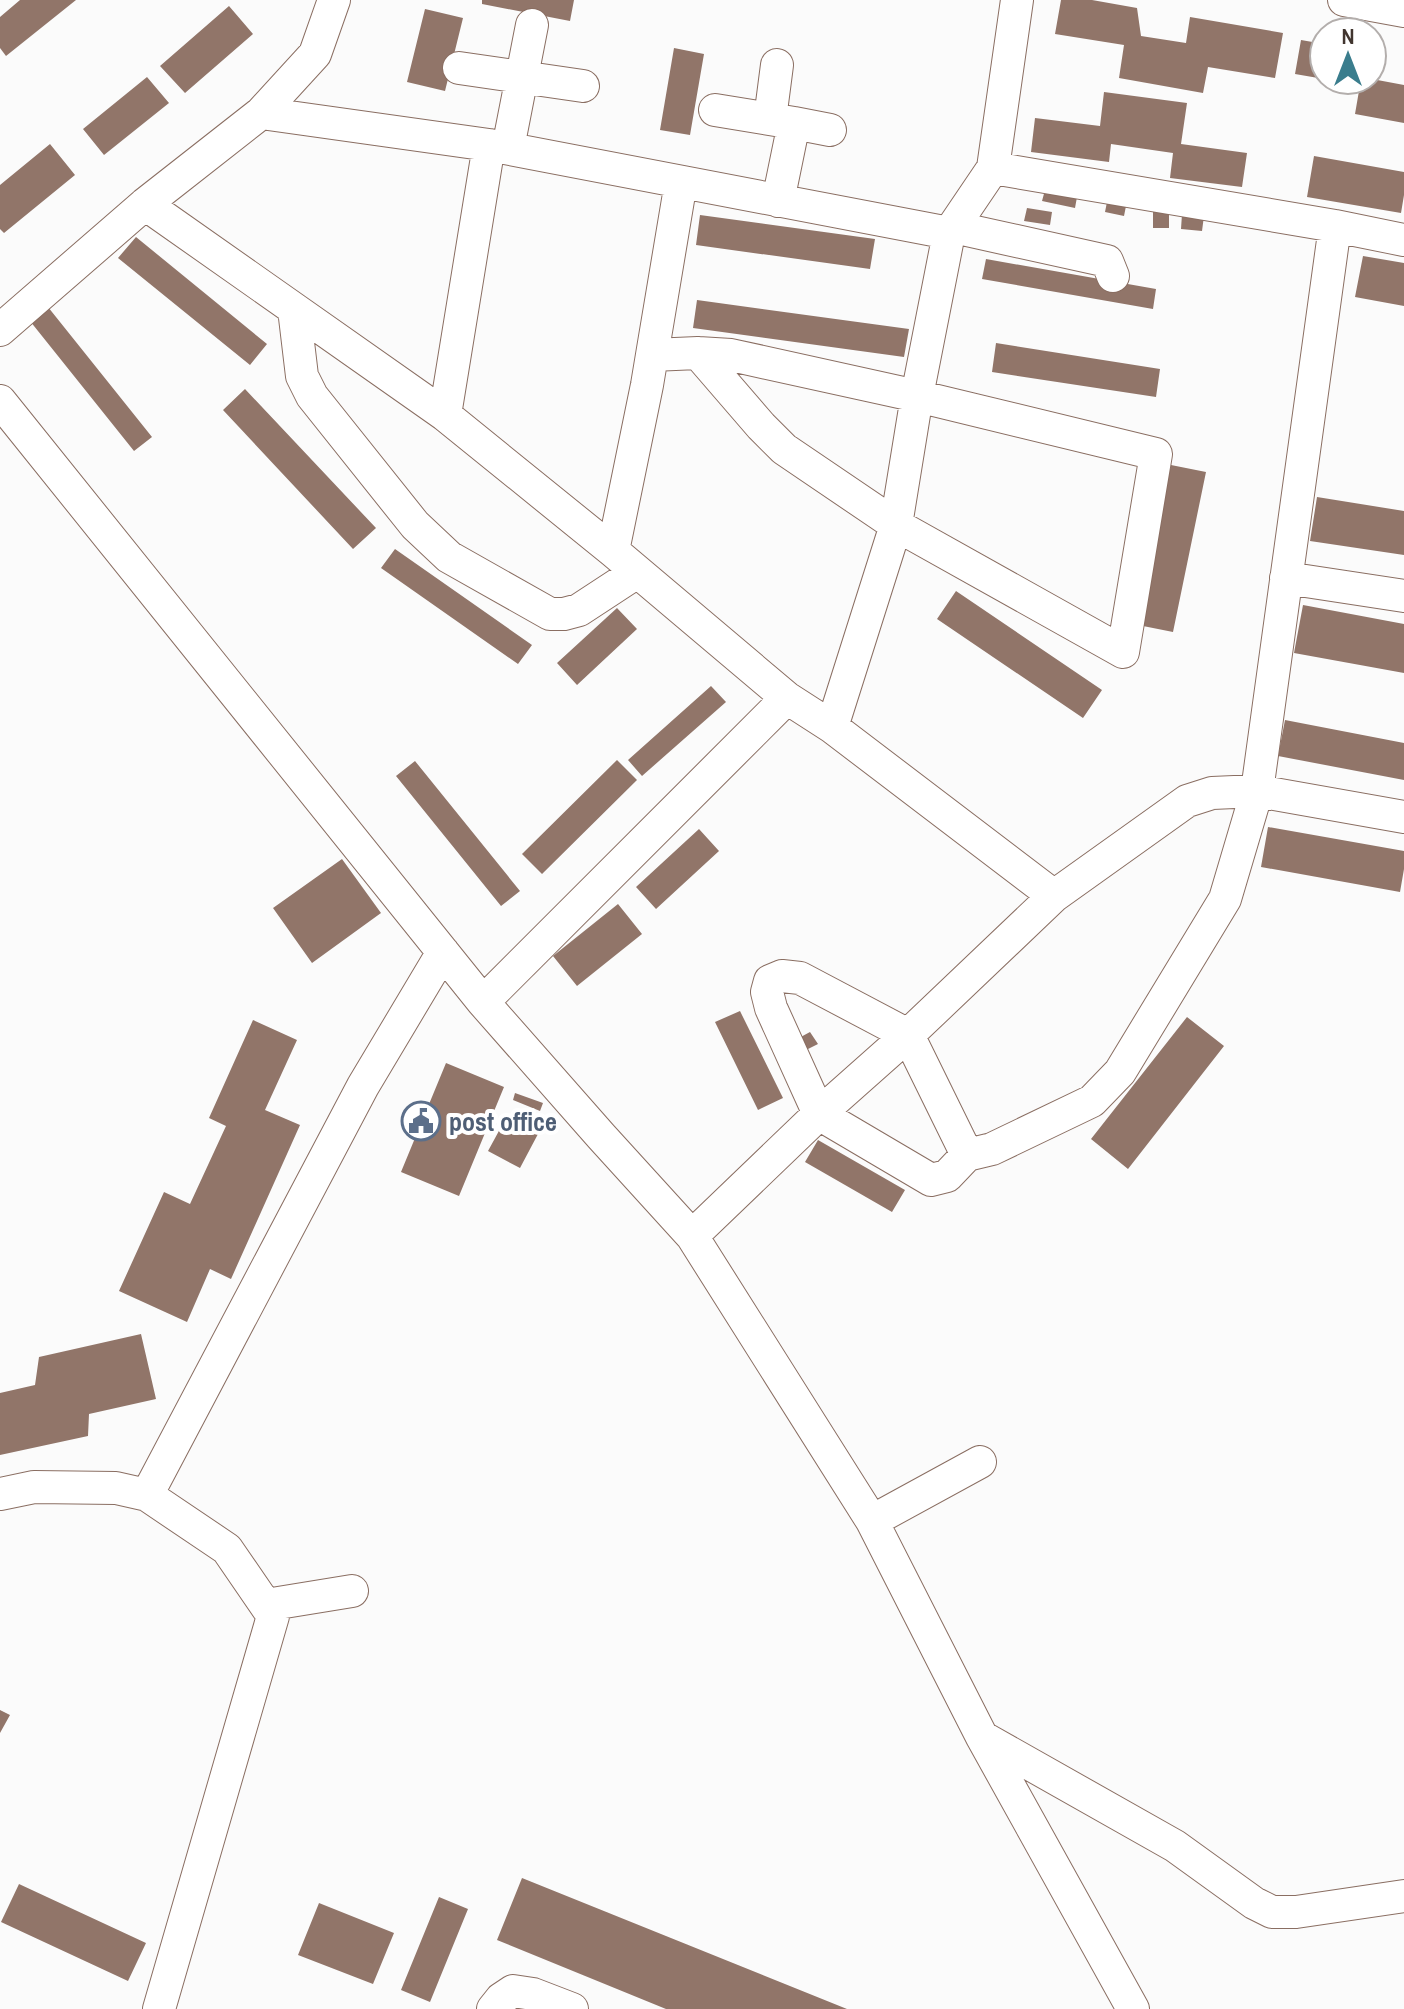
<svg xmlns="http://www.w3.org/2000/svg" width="1404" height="2009" font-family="'Archivo Narrow',sans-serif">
  <rect width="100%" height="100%" fill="#fbfbfb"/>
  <path fill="#917569" d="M20,0H76L6,56L0,48V17Z
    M482,0H574L570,21L482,4Z
    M1061,0H1092L1137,8L1141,36L1186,43L1190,17L1283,33L1275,78L1208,67L1203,93L1119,78L1124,45L1055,34Z
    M229,6L253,34L185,93L160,66Z
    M425,9L463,18L445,91L407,82Z
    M1301,40L1324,44V79L1295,74Z
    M674,48L704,54L690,135L660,130Z
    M147,77L169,103L104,155L83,129Z
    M1372,79L1404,85V123L1355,114L1360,85L1341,82V80Z
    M1104,92L1187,103L1181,144L1247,153L1242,187L1170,178L1173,153L1111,144L1109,162L1031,152L1035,118L1100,126Z
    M50,144L75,175L4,233L0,229V185Z
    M1314,156L1404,172V195L1401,213L1307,197Z
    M1045,190L1077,197L1075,208L1042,201Z
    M1108,197L1127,201L1124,216L1105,212Z
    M1027,208L1052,212L1050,225L1024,221Z
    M1169,210V228H1153V211Z
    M1182,214L1204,216L1202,231L1181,229Z
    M700,215L875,239L870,269L696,245Z
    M136,237L267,344L250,365L118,258Z
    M1363,256L1404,263V306L1355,297Z
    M986,259L1156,289L1153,309L982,279Z
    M697,300L909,329L904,357L693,328Z
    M48,307L152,437L134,451L30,321Z
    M996,343L1160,369L1156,397L992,372Z
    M245,389L376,528L353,549L223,410Z
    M1171,465L1206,472L1173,632L1138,625Z
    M1317,497L1404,511V555L1310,541Z
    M395,549L532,645L518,664L381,568Z
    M956,591L1102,690L1083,718L937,619Z
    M1303,605L1404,624V673L1294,653Z
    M617,608L637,629L577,685L557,663Z
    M711,686L726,702L642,776L628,760Z
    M1285,720L1404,743V780L1278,756Z
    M617,760L637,780L542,874L522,854Z
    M415,761L520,891L501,906L396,776Z
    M1268,827L1404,851V869L1400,892L1261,867Z
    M699,829L719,851L656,909L636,887Z
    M342,859L381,913L312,963L273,908Z
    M618,904L642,934L577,986L553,956Z
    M740,1011L783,1098L758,1110L715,1022Z
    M1187,1017L1224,1046L1128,1169L1091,1139Z
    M253,1020L297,1040L265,1110L300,1125L231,1279L210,1269L187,1322L119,1291L164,1192L190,1204L226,1126L209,1118Z
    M810,1032L818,1044L804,1051L797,1039Z
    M446,1063L504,1087L459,1196L401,1172Z
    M515,1093L543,1103L540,1111L513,1100Z
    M506,1118L538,1134L520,1168L488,1151Z
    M818,1140L905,1190L892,1212L805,1162Z
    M141,1334L156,1399L89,1414L88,1436L0,1455V1393L35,1385L39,1357Z
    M0,1710L10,1715L0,1733Z
    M522,1878L847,2009H666L497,1940Z
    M19,1884L146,1943L128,1981L1,1922Z
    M439,1897L468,1909L430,2002L401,1990Z
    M319,1903L394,1933L373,1984L298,1955Z"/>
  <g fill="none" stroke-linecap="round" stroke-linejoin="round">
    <defs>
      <path id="minor" d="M1017,0L993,168L1335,226
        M1344,0L1404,11
        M459,68L583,86
        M715,110L794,123L778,201
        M261,113L489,145L949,233L993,168
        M770,119L777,65
        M794,123L830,130
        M508,148L532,25
        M145,204L445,415L613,551L787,698L483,1002
        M953,227L1107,261L1113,276
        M294,309L302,376L312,396L415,525L449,557L550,614H564L579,610L637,572
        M0,330L145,204L261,113L315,54L334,0
        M652,355L681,182
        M0,401L483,1002L601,1136L692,1236L872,1521L982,1737L1133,2009
        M445,415L489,145
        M613,551L647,385L652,355L698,353L731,355L917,396L1156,454L1123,652L896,525L784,449L761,426L698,353
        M1286,578L1404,596
        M787,698L832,727L1054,896L1187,801L1212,793L1257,791L1404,817
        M832,727L896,525L917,396L949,233
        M967,1155L908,1035L819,1114L771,1008L767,992L770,981L782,976L800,978L908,1035L1054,896
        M692,1236L819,1114L931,1180L947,1176L967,1155L992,1149L1092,1101L1120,1072L1225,899L1257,791L1335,226L1404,240
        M0,1494L34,1487L116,1488L147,1495L227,1549L273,1616L159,2009
        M147,1495L363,1086L443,952
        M872,1521L980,1462
        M266,1605L352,1591
        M982,1737L1175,1846L1254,1903L1272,1912H1296L1404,1896
        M493,2009L501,1999L513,1991L533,1994L572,2009"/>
    </defs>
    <use href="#minor" stroke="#8a6e62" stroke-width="34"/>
    <use href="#minor" stroke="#fff" stroke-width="32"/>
  </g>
  <defs>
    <symbol id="civic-ring" viewBox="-11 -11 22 22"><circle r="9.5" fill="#fff" stroke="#5c6f8a" stroke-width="1.5"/><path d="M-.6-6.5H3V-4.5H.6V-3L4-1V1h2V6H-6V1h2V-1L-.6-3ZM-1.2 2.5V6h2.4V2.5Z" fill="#5c6f8a"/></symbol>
  </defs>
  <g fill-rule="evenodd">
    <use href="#civic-ring" x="399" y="1099" width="44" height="44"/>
  </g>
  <g text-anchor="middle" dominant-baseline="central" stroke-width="8" stroke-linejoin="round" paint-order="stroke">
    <g font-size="26" font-weight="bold" fill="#4e5e75" stroke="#fff" text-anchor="start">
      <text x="449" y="1121">post office</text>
    </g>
  </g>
  <g transform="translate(1348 56)"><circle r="38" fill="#ffffff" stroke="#b3aeac" stroke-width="2"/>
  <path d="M0-6L14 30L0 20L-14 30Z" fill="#3a7d8d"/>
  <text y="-12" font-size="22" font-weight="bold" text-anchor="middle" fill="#41352f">N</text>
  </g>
</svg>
